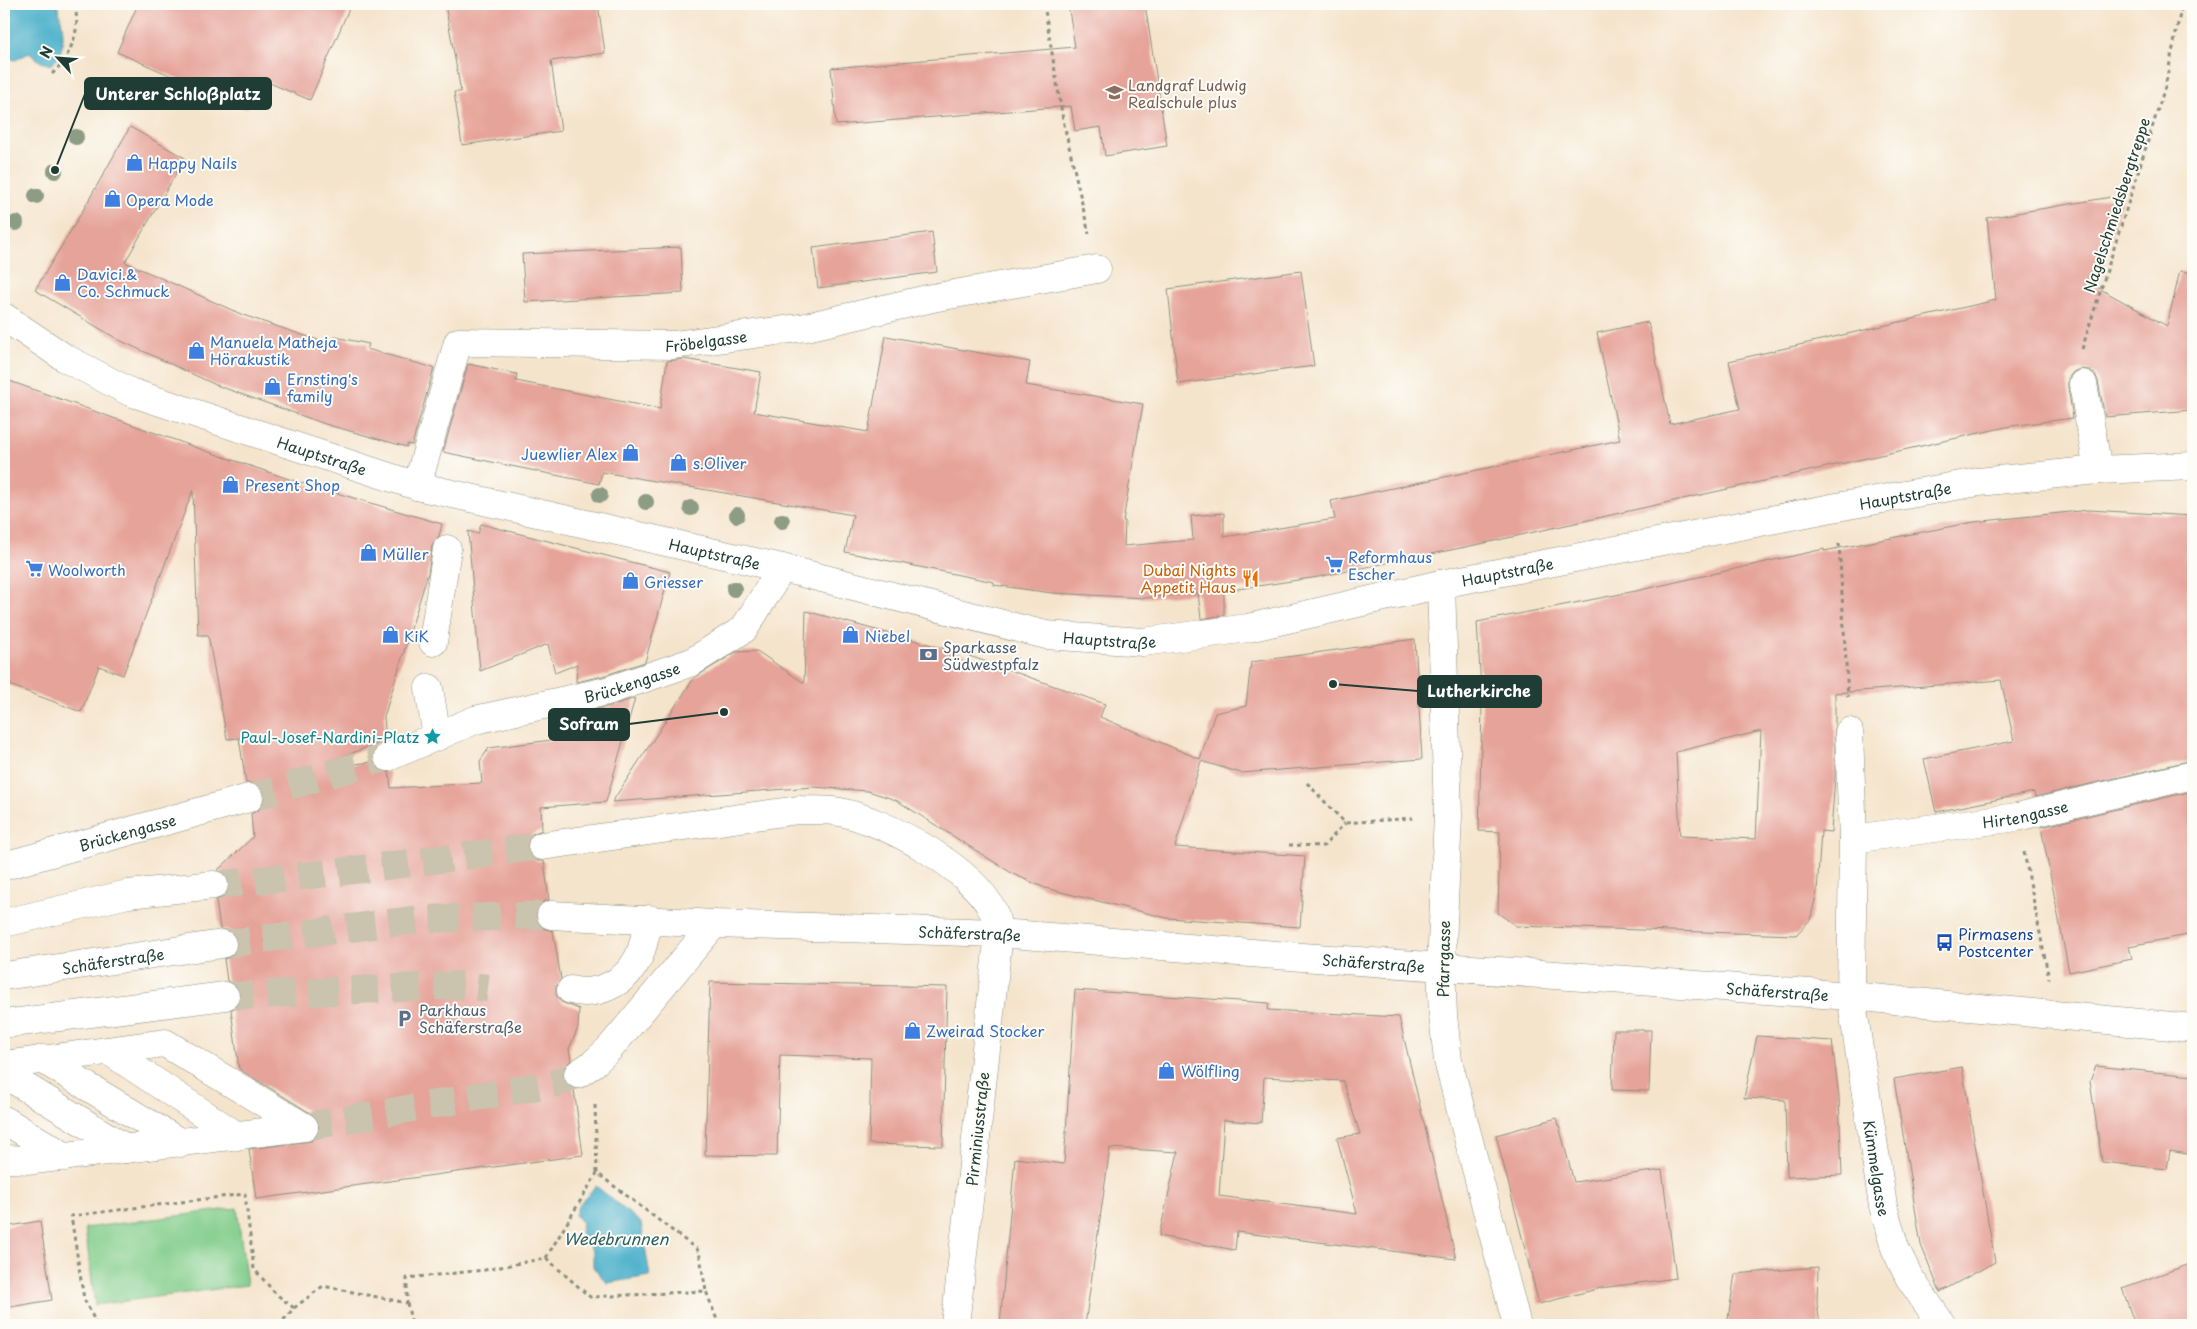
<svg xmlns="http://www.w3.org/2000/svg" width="2197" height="1329" font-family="'Playpen Sans',sans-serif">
  <rect width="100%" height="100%" fill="#fdfcf7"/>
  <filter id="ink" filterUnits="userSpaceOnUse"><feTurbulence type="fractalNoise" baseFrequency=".02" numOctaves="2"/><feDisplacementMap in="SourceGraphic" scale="10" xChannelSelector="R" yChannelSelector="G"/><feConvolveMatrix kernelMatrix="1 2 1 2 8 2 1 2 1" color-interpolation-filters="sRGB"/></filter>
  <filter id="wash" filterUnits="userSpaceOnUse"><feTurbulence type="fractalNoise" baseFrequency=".0096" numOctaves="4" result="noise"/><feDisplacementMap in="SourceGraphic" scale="20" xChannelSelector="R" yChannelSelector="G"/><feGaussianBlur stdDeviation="1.12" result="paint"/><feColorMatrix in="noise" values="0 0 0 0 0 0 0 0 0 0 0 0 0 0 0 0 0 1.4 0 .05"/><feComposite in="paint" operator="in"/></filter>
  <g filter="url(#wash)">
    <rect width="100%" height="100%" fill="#f5e4cc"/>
    <path fill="#82cd8b" stroke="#508560" d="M237,1208L247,1285L95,1305L85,1228Z"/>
    <path fill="#4bb0ca" stroke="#35767f" d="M4,4H57C63,24 69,50 51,65L41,62L29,53L15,60L4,57Z
      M596,1186L641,1223L650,1276L607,1283L593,1267V1252L580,1232L582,1223L575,1215L578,1206Z"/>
    <g id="blocks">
      <path fill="#e6a399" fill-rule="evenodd" d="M138,4H351L310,100L260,79L247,109L117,52Z
        M445,4H598L605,53L551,61L561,131L462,145L454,92H461Z
        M1068,4H1145L1167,146L1105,156L1101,127L1075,131L1071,106L836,125L831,68L1075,47Z
        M130,127L185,158L125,262L243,315L332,345L335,337L369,344L367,349L434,368L412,445L407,444V447L325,424L216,385L119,340L35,290L82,212Z
        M2123,195L2095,286L2167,326L2180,271L2193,273V410L2105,417L2098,381L2095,374L2089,370L2080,369L2073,372L2068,379V387L2073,418L2011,426L1485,543L1318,577L1224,591V615L1201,619L1198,593L1145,598L1052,593L994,585V582L845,552L853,515L602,472L599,484L443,452L468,364L517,374L516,381L660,409L667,361L684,359L761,372L754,412L868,432L886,336L1030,362L1026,385L1143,404L1123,521H1125L1124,546L1193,540L1191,516L1224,513V537L1335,519L1331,501L1620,440L1597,333L1648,322L1670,424L1740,409L1729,361L1996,300L1987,218Z
        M932,232L937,272L818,288L813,248Z
        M681,247L683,293L525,302L522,254Z
        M1301,271L1314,366L1178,384L1168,289Z
        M4,379L203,450L289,479L442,524L439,536L432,546L428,573L384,717L386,740L334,760L336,766L373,762L379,770L389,772L391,788L482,783L480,761L489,748L575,737L576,714L610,706L635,698L606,802L541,807L542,830L532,834L528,840L527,848L530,856L537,861H544L549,900L544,901L538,906L535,915L537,922L542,928L553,931L561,979L556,987V995L561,1002L579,1009L578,1028L569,1049L571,1060L564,1067L562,1075L565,1083L574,1089L583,1155L256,1199L249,1149L311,1141L318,1135L320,1126L317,1119L312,1114L239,1069L231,1010L239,1002L240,994L237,986L227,981L224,959L232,956L236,950L237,942L234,934L228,930L220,929L216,900L224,897L228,892L230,884L226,875L218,870L253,837L251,814L260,809L264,802V794L260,787L253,783H246L239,738L227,739L208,635H198L193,490L123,675L99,666L81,712L4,683Z
        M2089,510L2193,516V760L2035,797L2034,792L1936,812L1924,759L2014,741L2001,680L1835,693V776L1831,832L1821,831L1817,892L1810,920L1796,935L1516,926L1498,913L1500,832L1479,831L1482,706L1477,622L1636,591L1824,549V551L1974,522ZM1761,731L1756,839L1680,836L1676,752Z
        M481,524L670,572L645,662L603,676L576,682L577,664L555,673L548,644L480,671L468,531L478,534Z
        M806,611L961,653L1105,704L1100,717L1200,759L1215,713L1246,706L1251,662L1415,639L1422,759L1241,773L1201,761L1175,847L1305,856L1300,927L1167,918L1045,888L1013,874L896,800L868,791L813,787L612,802L694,678L736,652L757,651L804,683Z
        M2193,791V934L2129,946L2132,959L2069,972L2041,827Z
        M710,982L947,987L943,1146L869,1144L871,1058L780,1055L777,1156L705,1155Z
        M1075,990L1269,1003L1268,1010L1399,1017L1456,1259L1237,1232L1235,1250L1159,1236L1178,1152L1110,1148L1085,1325H1000L1015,1158L1064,1164ZM1264,1077L1343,1081L1360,1134L1337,1138L1357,1214L1219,1196L1224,1120L1261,1123Z
        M1614,1030H1651L1649,1091L1612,1090Z
        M1757,1036L1832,1041L1839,1098L1842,1175L1787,1177L1785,1100L1744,1098Z
        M2096,1066L2193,1076V1155L2170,1151L2167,1169L2102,1162L2090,1081Z
        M1962,1067L1995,1262L1940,1292L1921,1245L1894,1079Z
        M1557,1118L1574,1182L1662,1170L1676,1278L1601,1288L1539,1304L1496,1135Z
        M40,1221L52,1300L4,1308V1227Z
        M2193,1263V1325H2135L2122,1288Z
        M1818,1267L1817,1304L1820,1325H1727L1735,1274Z"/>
    </g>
  </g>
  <g filter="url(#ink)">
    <use href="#blocks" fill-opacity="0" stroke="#8a9080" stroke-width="1"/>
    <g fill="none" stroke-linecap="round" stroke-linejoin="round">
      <path stroke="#cac3ae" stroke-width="28" stroke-dasharray="28 14" stroke-linecap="butt" d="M249,798L388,757
        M214,885L339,872L542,846
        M225,996L463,985L488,988
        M304,1127L556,1083L578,1074"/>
      <path stroke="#cac3ae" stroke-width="28" stroke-dasharray="28 14" stroke-linecap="butt" d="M222,944L421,919L551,915"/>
      <defs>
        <g id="minor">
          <path id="s1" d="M4,317L65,358L130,392L417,486L782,568L1046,635L1143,642L1248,628L1441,584L1837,507L1978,482L2098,470L2193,466"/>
          <path d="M2083,384L2098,470"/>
          <path id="s2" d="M417,486L458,342L674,345L806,327L932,298L1097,269"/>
          <path d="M1441,584L1448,816L1441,966L1443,1015L1448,1061L1517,1325"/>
          <path d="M433,642L447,549"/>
          <path d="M429,688L437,737"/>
          <path id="s3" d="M1849,732L1853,839L1851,996L1883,1206L1895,1248L1909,1277L1942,1325"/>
          <path id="s4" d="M388,757L475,720L607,691L692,662L744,629L782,568"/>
          <path id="s5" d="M1853,839L2017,817L2193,775"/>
          <path d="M542,846L798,810C811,811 827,809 840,812C886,821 972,868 993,911C996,918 997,926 999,933L955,1325"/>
          <path id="s6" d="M4,866L249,798"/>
          <path d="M4,923L128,894L214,885"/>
          <path d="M571,990C596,997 625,983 637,960C644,949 645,932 649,919"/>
          <path d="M4,1024L225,996"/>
          <path d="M109,1051L237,1136"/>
          <path d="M42,1059L181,1143"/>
          <path d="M4,1065L165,1043L304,1127"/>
          <path d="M4,1074L127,1149"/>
          <path d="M578,1074L594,1063L610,1048L714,924"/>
          <path d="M4,1120L66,1157"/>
          <path d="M4,1159L34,1160L304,1127"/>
        </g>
        <g id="major">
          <path id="s7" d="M551,915L714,924L999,933L1302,957L1851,996L2193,1028"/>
          <path id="s8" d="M4,976L222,944"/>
        </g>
      </defs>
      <use href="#minor" stroke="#8a9080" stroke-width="29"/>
      <use href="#major" stroke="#8a9080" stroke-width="29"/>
      <path stroke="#8a9080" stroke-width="3" stroke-dasharray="4 4" stroke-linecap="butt" d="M1044,4L1063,120L1089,234
        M52,74C69,59 84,26 73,4
        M2082,349L2165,87L2182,4
        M1839,543L1848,697
        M1307,783L1345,823L1413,818
        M1289,845L1324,846L1345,823
        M2024,852L2049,979
        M595,1105L597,1173L699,1251L706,1291
        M546,1258L597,1173
        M407,1303L412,1325
        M294,1308L323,1286L407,1303V1278L485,1270L546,1258L590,1297L706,1291L719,1325
        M97,1325L84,1299L71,1216L245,1194L254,1269L276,1294L294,1308L279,1325"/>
      <use href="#minor" stroke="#fff" stroke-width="28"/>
      <use href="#major" stroke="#fff" stroke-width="28"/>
    </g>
    <g fill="#8d9c84">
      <circle cx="76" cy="137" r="8"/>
      <circle cx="55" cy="171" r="8"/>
      <circle cx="36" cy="196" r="8"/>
      <circle cx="16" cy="223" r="8"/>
      <circle cx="600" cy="495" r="8"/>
      <circle cx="646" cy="502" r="8"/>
      <circle cx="691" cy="508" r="8"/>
      <circle cx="737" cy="515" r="8"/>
      <circle cx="782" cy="521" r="8"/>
      <circle cx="734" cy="589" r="8"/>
    </g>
  </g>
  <defs>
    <symbol id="school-bare" viewBox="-9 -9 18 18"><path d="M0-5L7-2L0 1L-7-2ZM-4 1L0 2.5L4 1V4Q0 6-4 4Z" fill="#8d6e63" stroke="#fdfcf7" stroke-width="2.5" paint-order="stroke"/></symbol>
    <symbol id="shop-bare" viewBox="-9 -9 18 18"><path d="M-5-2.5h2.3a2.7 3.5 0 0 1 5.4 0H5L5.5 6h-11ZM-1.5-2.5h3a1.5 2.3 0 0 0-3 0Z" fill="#3f7fe0" stroke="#fdfcf7" stroke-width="2.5" paint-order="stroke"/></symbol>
    <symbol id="supermarket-bare" viewBox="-9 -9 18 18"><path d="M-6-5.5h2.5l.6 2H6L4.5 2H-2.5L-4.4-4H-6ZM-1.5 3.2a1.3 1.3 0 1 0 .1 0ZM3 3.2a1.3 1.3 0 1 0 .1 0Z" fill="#3f7fe0" stroke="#fdfcf7" stroke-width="2.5" paint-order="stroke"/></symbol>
    <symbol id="restaurant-bare" viewBox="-9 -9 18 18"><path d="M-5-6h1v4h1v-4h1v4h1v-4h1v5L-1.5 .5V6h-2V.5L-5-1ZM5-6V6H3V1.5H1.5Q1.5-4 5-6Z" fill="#e8710a" stroke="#fdfcf7" stroke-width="2.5" paint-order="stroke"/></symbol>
    <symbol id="bank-bare" viewBox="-9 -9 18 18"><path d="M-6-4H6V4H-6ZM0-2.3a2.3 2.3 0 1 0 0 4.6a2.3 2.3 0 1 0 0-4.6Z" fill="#5c6f8a" stroke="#fdfcf7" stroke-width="2.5" paint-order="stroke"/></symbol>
    <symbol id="sight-bare" viewBox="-9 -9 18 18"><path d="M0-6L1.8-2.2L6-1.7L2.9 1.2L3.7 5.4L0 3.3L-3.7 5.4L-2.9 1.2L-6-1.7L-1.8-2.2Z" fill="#0f9aa8" stroke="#fdfcf7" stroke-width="2.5" paint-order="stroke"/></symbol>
    <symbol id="bus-bare" viewBox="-9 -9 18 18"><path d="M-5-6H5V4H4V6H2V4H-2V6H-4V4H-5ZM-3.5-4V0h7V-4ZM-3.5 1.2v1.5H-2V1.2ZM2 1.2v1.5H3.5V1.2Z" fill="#1a4fb4" stroke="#fdfcf7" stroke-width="2.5" paint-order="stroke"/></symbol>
    <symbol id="parking-bare" viewBox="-9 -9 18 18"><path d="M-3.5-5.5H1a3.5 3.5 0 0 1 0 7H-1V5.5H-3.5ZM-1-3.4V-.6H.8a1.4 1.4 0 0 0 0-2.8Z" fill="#5c6f8a" stroke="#fdfcf7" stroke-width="2.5" paint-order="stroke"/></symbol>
  </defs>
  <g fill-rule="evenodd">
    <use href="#school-bare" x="1102" y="80" width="25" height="25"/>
    <use href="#shop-bare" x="122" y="150" width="25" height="25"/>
    <use href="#shop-bare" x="100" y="186" width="25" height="25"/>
    <use href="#shop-bare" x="50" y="270" width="25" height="25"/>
    <use href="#shop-bare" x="184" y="338" width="25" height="25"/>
    <use href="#shop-bare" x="260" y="374" width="25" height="25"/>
    <use href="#shop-bare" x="618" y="440" width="25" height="25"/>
    <use href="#shop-bare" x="666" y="450" width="25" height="25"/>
    <use href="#shop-bare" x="218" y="472" width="25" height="25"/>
    <use href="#shop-bare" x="356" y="540" width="25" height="25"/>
    <use href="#supermarket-bare" x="1322" y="552" width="25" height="25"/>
    <use href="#supermarket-bare" x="22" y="556" width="25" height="25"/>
    <use href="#restaurant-bare" x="1238" y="566" width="25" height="25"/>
    <use href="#shop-bare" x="618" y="568" width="25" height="25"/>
    <use href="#shop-bare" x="378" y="622" width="25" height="25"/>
    <use href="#shop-bare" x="838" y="622" width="25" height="25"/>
    <use href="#bank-bare" x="916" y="642" width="25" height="25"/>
    <use href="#sight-bare" x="420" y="724" width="25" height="25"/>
    <use href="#bus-bare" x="1932" y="930" width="25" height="25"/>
    <use href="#parking-bare" x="392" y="1006" width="25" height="25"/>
    <use href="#shop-bare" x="900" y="1018" width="25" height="25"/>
    <use href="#shop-bare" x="1154" y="1058" width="25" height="25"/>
  </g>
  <g text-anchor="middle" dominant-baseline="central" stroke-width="4" stroke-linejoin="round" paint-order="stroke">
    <g font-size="15" fill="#785e54" stroke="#fdfcf7" text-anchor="start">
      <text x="1128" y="84">Landgraf Ludwig<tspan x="1128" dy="17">Realschule plus</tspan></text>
    </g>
    <g font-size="15" fill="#366cbe" stroke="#fdfcf7" text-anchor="start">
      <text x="148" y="162">Happy Nails</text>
      <text x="126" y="199">Opera Mode</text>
      <text x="77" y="273">Davici.&amp;<tspan x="77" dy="17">Co. Schmuck</tspan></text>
      <text x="210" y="341">Manuela Matheja<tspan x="210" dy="17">Hörakustik</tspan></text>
      <text x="287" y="378">Ernsting's<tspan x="287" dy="17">family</tspan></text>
      <text x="617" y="453" text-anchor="end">Juewlier Alex</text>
      <text x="693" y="462">s.Oliver</text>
      <text x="245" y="484">Present Shop</text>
      <text x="382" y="553">Müller</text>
      <text x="1348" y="556">Reformhaus<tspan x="1348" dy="17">Escher</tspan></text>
      <text x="48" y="569">Woolworth</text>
      <text x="644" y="581">Griesser</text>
      <text x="404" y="635">KiK</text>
      <text x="865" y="635">Niebel</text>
      <text x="926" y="1030">Zweirad Stocker</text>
      <text x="1181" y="1070">Wölfling</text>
    </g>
    <g font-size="15" fill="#1f3d34" stroke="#fdfcf7">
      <text transform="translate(2116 205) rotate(-72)">Nagelschmiedsbergtreppe</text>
      <text stroke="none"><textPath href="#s2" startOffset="398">Fröbelgasse</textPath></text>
      <text stroke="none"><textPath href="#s1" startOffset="349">Hauptstraße</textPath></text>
      <text stroke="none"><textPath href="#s1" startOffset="1969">Hauptstraße</textPath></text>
      <text stroke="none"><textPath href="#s1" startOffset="754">Hauptstraße</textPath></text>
      <text stroke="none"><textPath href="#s1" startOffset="1564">Hauptstraße</textPath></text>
      <text stroke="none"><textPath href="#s1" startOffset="1159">Hauptstraße</textPath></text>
      <text stroke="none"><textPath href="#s4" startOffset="256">Brückengasse</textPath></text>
      <text stroke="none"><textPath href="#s5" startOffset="174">Hirtengasse</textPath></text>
      <text stroke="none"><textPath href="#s6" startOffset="128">Brückengasse</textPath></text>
      <text stroke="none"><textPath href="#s7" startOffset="419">Schäferstraße</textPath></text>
      <text transform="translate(1443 959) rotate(-89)">Pfarrgasse</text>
      <text stroke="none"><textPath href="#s8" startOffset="110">Schäferstraße</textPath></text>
      <text stroke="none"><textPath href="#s7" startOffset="824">Schäferstraße</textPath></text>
      <text stroke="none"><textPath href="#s7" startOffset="1229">Schäferstraße</textPath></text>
      <text transform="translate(977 1129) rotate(-84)">Pirminiusstraße</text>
      <text stroke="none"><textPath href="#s3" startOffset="438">Kümmelgasse</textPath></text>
    </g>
    <g font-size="15" fill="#c56008" stroke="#fdfcf7" text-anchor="end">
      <text x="1236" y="569">Dubai Nights<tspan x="1236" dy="17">Appetit Haus</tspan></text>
    </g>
    <g font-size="15" fill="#4e5e75" stroke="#fdfcf7" text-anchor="start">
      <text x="943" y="646">Sparkasse<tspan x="943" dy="17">Südwestpfalz</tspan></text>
      <text x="419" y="1009">Parkhaus<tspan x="419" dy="17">Schäferstraße</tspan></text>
    </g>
    <g font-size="15" fill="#0d838f" stroke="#fdfcf7" text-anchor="end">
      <text x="419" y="736">Paul-Josef-Nardini-Platz</text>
    </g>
    <g font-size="15" fill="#164399" stroke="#fdfcf7" text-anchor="start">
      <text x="1958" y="933">Pirmasens<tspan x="1958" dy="17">Postcenter</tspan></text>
    </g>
    <g font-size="16" font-style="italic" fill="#2c6061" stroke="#fdfcf7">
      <text x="616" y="1238">Wedebrunnen</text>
    </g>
  </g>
  <path fill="none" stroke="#1f3d34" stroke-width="2" d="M55 170L85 94M1333 684L1418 691M724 712L629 724"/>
  <g fill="#1f3d34" stroke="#fdfcf7" stroke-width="2">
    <circle cx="55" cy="170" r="5"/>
    <circle cx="1333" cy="684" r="5"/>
    <circle cx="724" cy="712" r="5"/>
  </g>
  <g fill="#1f3d34" stroke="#1f3d34" stroke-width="2">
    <rect x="85" y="78" width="186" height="31" rx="5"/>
    <rect x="1418" y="676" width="123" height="31" rx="5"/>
    <rect x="549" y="709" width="80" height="31" rx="5"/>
  </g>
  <g font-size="16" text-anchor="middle" font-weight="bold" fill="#fff">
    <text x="178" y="100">Unterer Schloßplatz</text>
    <text x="1479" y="697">Lutherkirche</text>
    <text x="589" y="730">Sofram</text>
  </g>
  <rect width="2197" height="1329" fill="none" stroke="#fdfcf7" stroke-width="20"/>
  <g transform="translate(58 58) rotate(296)" stroke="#fdfcf7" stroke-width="4" paint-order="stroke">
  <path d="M0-4L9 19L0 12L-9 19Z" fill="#1f3d34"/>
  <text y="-8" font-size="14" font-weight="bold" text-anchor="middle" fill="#1f3d34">N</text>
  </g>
</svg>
